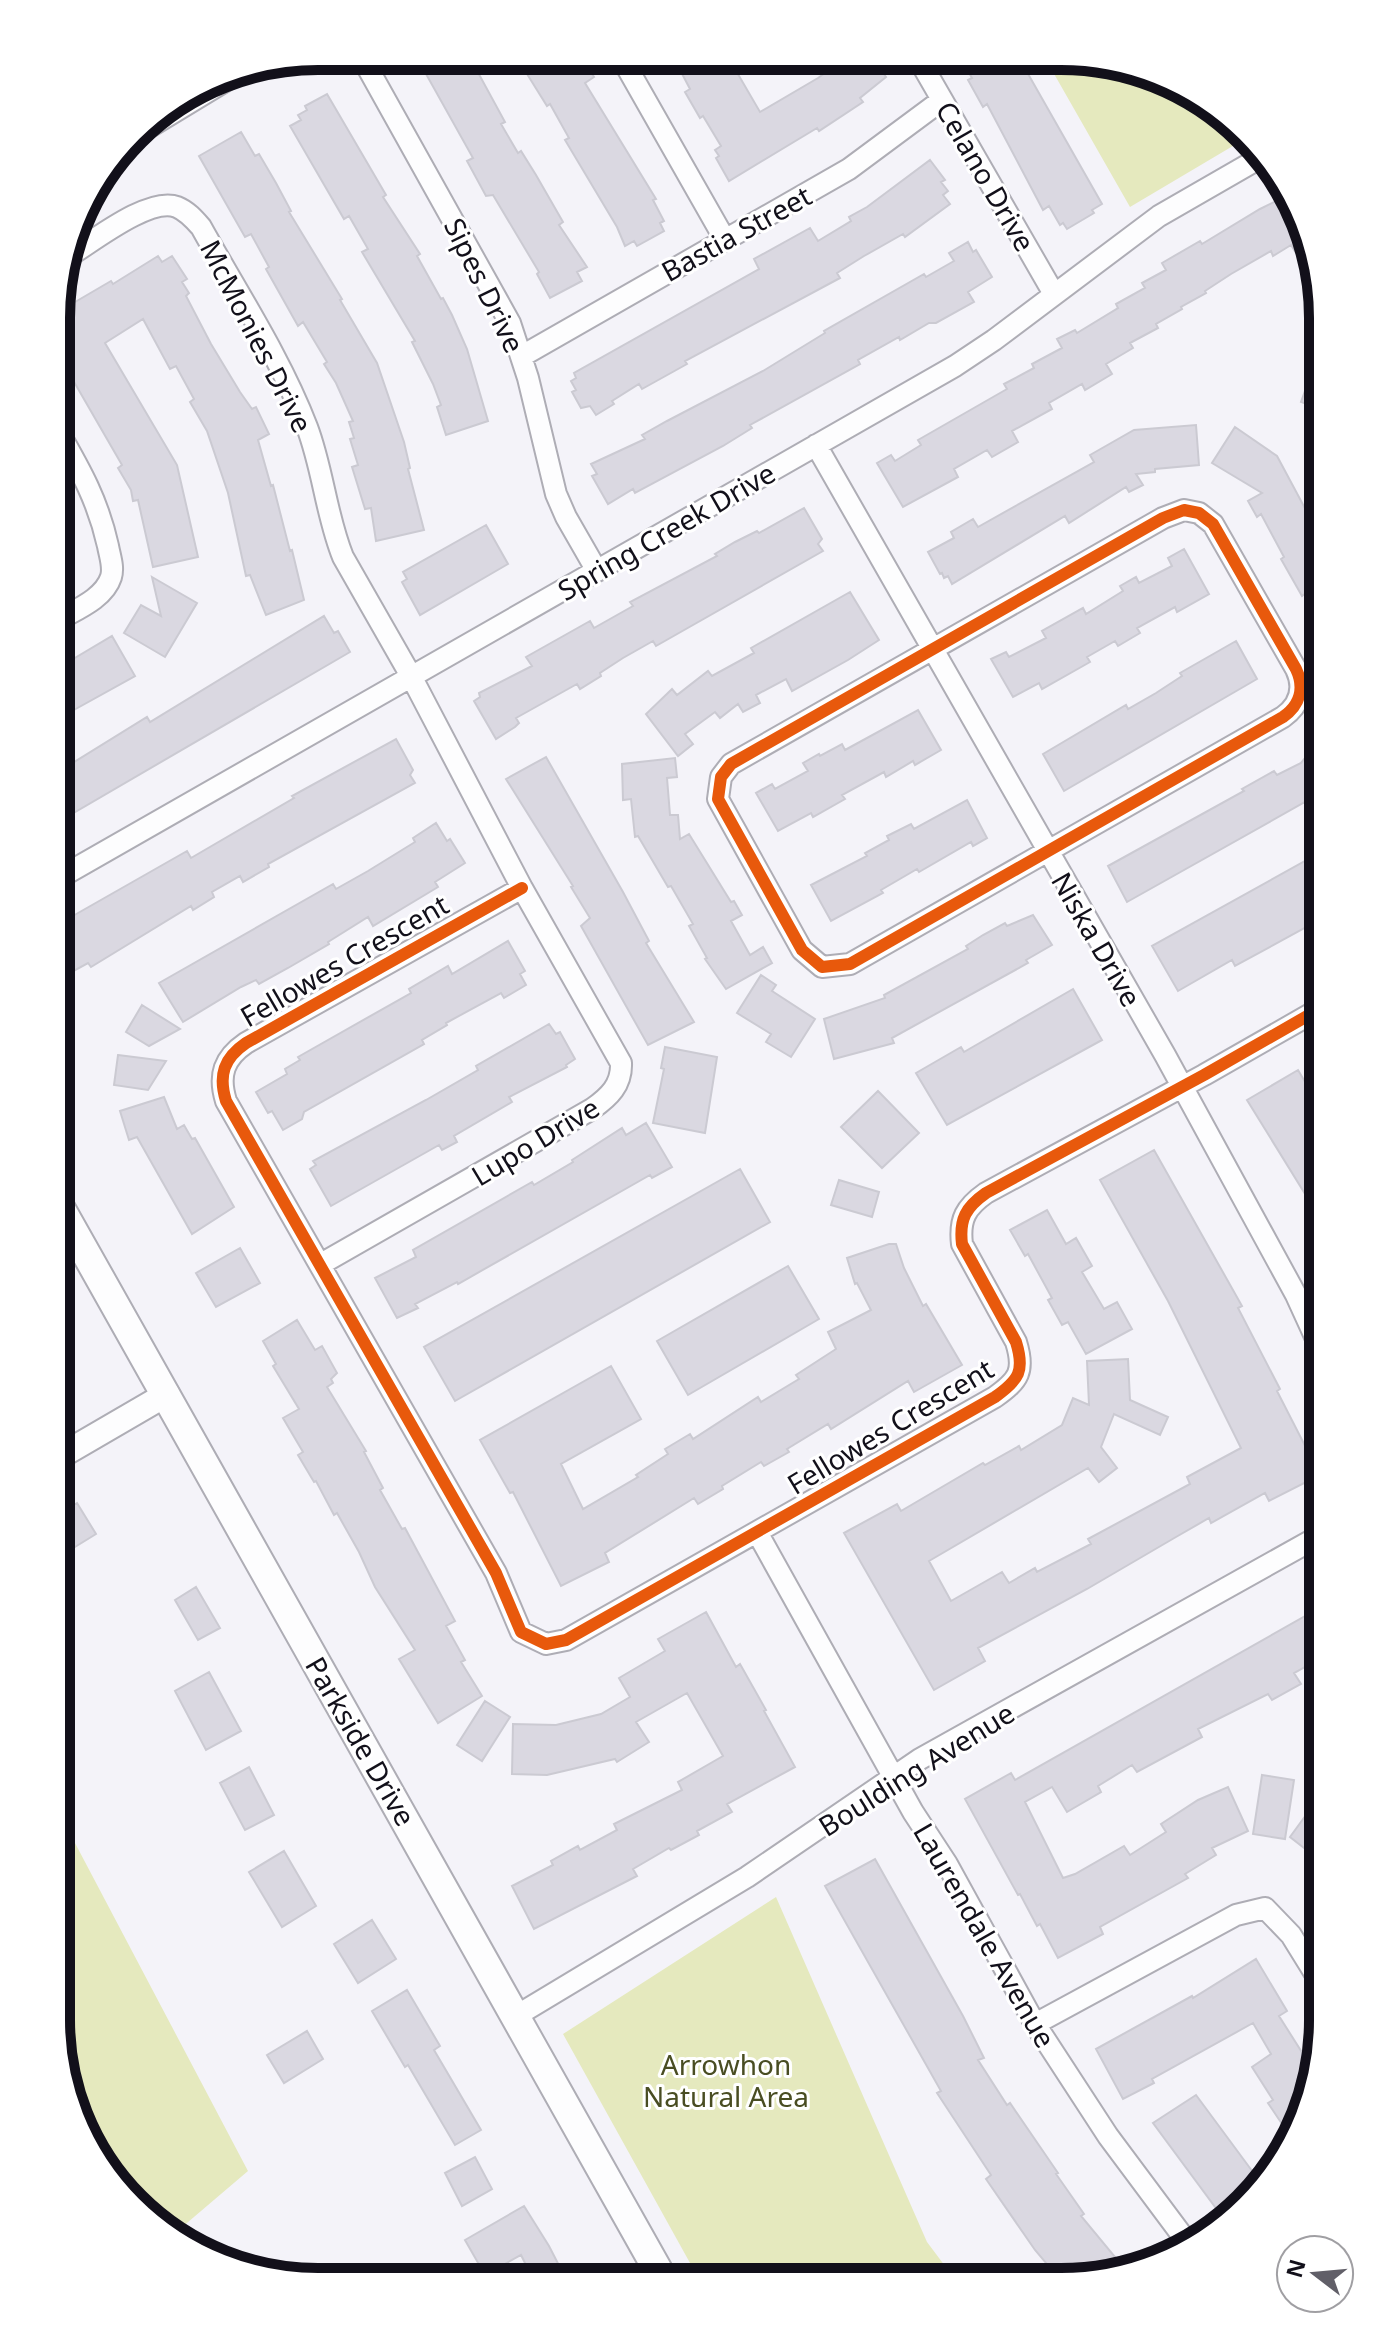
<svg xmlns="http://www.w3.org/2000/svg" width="1379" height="2338" font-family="'Noto Sans',sans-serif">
  <rect width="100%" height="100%" fill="#f4f3f9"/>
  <path fill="#e5e9be" d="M1045,58H1096L1221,110L1243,140L1130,207Z
    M56,1807L248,2171L174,2234L158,2228L76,2120L56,2020Z
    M776,1897L927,2242L957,2282L700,2281L563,2034Z"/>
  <path fill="#dad8e1" stroke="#cbcad2" stroke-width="2" d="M416,56H469L505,122L501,124L518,153L521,151L536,175L563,222L559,225L587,267L577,272L582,281L550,298L537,274L539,272L493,195L486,196L467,161L473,158Z
    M520,57H582L594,77L585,83L656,199L653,200L664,221L660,223L664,231L637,246L634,241L625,246L617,227L565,140L569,138L550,104L547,106L527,74L529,72Z
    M678,57H728L760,112L818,78L846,58H875L884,69L882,71L886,77L860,98L863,102L819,131L817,128L729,181L716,158L719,156L715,150L721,146L703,116L700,118L685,92L690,89L678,66L681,64Z
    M961,58H1019L1102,204L1092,210L1094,213L1067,229L1063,223L1060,225L1049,206L1043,210L987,104L983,107L968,80L972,78Z
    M327,94L386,195L383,197L420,254L417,256L441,299L443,298L452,315L467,349L488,421L446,435L437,407L441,405L433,384L412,342L415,341L362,252L368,249L349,216L344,219L290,126L301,120L298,115L307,110L305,106Z
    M241,132L255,156L259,154L276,183L291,211L289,212L342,299L340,300L377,363L404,442L410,468L408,469L424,530L376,541L371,508L365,509L352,467L358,465L350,439L354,438L349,422L353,421L336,383L324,364L327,362L303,322L298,326L266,269L269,267L251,234L245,237L199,156Z
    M930,160L945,180L941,182L948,191L943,195L950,204L905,237L903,234L864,256L837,273L840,278L685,361L687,364L642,389L639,384L612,401L614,404L596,415L590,406L581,408L572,392L576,390L571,381L576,378L574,373L759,269L754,259L810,228L818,241L851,221L849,217L867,207Z
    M1288,198L1304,224L1309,245L1296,253L1291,245L1273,256L1271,251L1231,274L1205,291L1206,293L1181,307L1182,309L1156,324L1158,328L1130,343L1133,348L1106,364L1112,374L1085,390L1082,384L1049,403L1052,409L1012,431L1018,442L992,457L987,450L954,469L958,477L903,507L877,463L891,455L895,461L921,445L918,440L1007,389L1004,384L1034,368L1032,364L1062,348L1057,339L1075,330L1077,333L1118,308L1116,304L1145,288L1142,283L1166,270L1162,263L1200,241L1202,244L1260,209L1280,199Z
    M968,242L973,252L976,250L992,277L968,292L974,302L936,323H929L900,340L899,337L858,360L860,364L750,425L752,428L723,446L635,493L633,489L608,504L592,476L597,474L591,464L645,439L642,435L667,421L763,371L825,333L824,331L924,274L926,277L954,261L949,253Z
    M158,256L162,262L172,256L187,279L182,282L189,293L186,296L211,344L240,392L252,409L256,407L269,434L258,440L271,486L273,485L290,551L292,550L304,600L266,615L250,575L246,576L228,493L207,431L190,402L194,399L176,366L170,369L143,319L105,343L177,465L198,557L153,567L138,500L133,501L131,490L118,468L122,465L66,368L63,370L58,361V312L111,281L113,284Z
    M1309,380L1323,385V410L1301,402Z
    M1196,425L1199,465L1155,469V472L1136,474L1143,485L1129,492L1126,487L1069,523L1065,516L952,584L948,576L944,578L942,573L940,574L928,552L954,538L951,532L973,519L978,527L1094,462L1090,455L1134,430Z
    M1235,427L1277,456L1323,542V623L1306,593L1302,596L1281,559L1284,557L1261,514L1257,517L1248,501L1262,493L1212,463Z
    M804,508L822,539L818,544L823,551L656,646L653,641L623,658L600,673L601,676L580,689L577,684L516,718L519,723L515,727L496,739L474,701L480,697L479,693L532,666L526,657L590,621L594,628L633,606L630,602L717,556L715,554L735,542L757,531L759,533Z
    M486,525L508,564L420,615L402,582L407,579L403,572Z
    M1184,549L1209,594L1177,612L1175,607L1137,628L1140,633L1118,646L1115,641L1087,657L1090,662L1042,689L1039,683L1013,697L991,659L1006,652L1009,657L1046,638L1042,631L1083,608L1086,614L1123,591L1120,586L1136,577L1139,583L1172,566L1168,558Z
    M152,577L197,603L165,657L124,633L141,605L161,616Z
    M850,592L879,640L848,660L792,691L786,679L756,695L760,703L743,712L738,704L720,718L715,712L685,734L693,744L678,756L646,714L672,689L677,695L708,671L712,676L754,653L751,648Z
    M324,616L334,633L338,631L350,652L58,822V772L147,717L150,722Z
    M112,636L135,676L63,716L58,707V668Z
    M1236,641L1257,679L1064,791L1043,754L1126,705L1128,709L1156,693L1182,676L1180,673Z
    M918,710L941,750L915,765L913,761L886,777L884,772L842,795L845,799L813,817L811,813L778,831L756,793L772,784L775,789L808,771L803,763L819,754L820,756L842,744L845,750Z
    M1323,736V800L1308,808L1305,802L1127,902L1108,866L1244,791L1242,789L1274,771L1277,775L1301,763Z
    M396,739L413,770L410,775L415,783L268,864L269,867L243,882L240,876L212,892L214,897L193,910L191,906L91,967L88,963L57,980V925L187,851L191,858L294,798L292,796Z
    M546,757L623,892L649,941L646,943L694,1022L648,1045L581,926L590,918L571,887L573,886L506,779Z
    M675,758L677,777L667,778L670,815H678L680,839L689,834L731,902L734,901L742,915L731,921L750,955L763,947L772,963L726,989L705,959L707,958L689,926L693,924L671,886L668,887L638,836L635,837L631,799L623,800L622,764Z
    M967,800L987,838L973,846L971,842L919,872L917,869L881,890L883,893L831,921L811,885L867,856L865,853L889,840L887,836L911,824L914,829Z
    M436,823L447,841L450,839L465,863L435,882L438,887L373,926L368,917L328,942L329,944L288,968L259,984L256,980L241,987L183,1022L159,983L333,884L336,889L368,871L415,842L413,838Z
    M1323,851V918L1235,966L1232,960L1178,991L1152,946Z
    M1033,915L1052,945L1026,960L1028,963L892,1038L894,1043L834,1059L824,1019L885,998L884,995L968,949L966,946L983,935L1005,923L1007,926Z
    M508,941L525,971L520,974L526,985L504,998L501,993L446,1023L447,1025L422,1040L424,1044L304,1112L302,1119L283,1130L272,1111L268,1113L256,1092L287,1074L285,1069L300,1060L298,1057L411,993L409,989L448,966L452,974Z
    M761,975L776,985L772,991L815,1019L791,1057L766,1042L771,1034L737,1013Z
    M1073,989L1102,1040L947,1125L916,1073L961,1047L964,1052Z
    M142,1005L180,1029L149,1046L126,1032Z
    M549,1024L556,1034L560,1032L575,1059L566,1065L567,1067L509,1097L512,1102L454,1136L457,1142L442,1150L439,1145L331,1206L310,1169L316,1165L313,1161L426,1100L478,1070L476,1066Z
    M665,1047L717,1057L705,1133L653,1123L664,1069L661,1068Z
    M118,1055L166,1061L148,1090L114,1085Z
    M1298,1070L1323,1112V1223L1247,1100Z
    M878,1091L919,1133L882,1168L841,1127Z
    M164,1097L177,1129L184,1125L192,1139L195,1138L234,1207L192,1234L137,1137L129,1140L120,1111Z
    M646,1123L672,1167L652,1178L650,1175L458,1284L457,1282L415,1304L418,1308L397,1318L375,1278L416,1257L413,1250L532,1182L534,1185L573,1162L572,1160L622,1128L626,1135Z
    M1154,1150L1242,1306L1238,1308L1280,1389L1277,1391L1320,1475L1269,1501L1265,1493L1211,1523L1209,1518L1176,1537L1087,1589L978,1648L985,1661L934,1690L844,1533L897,1504L901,1511L983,1463L985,1465L1019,1446L1021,1450L1062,1425L1073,1398L1089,1405L1087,1361L1128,1359L1130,1400L1168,1417L1160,1435L1114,1414L1101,1447L1117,1468L1099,1482L1088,1468L929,1561L951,1601L1002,1572L1009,1583L1035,1568L1037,1572L1091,1544L1088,1539L1190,1484L1187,1477L1241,1448L1168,1301L1100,1180Z
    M740,1169L770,1222L455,1401L424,1347Z
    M839,1180L879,1192L872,1217L831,1205Z
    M1047,1210L1066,1244L1076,1238L1092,1266L1082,1272L1104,1309L1117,1302L1132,1329L1086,1354L1068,1322L1062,1325L1048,1300L1052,1298L1028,1254L1025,1256L1010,1230Z
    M889,1244H896L904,1268L923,1306L926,1304L962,1365L914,1392L908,1381L831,1429L828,1424L787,1449L789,1452L764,1466L761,1462L722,1486L723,1489L698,1504L694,1498L605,1553L609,1562L561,1586L513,1492L510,1493L480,1440L611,1366L641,1419L561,1464L583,1509L638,1477L636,1475L668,1454L665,1449L690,1434L693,1439L758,1397L761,1402L799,1379L796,1375L836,1349L828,1332L871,1310L857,1283L855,1284L847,1258Z
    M240,1248L260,1283L216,1307L196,1273Z
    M788,1266L819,1319L688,1395L657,1341Z
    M297,1320L315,1350L322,1346L337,1373L331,1379L333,1383L327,1387L366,1451L364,1452L383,1488L380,1490L402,1529L405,1528L455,1621L446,1626L465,1660L461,1662L482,1696L438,1723L399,1659L415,1650L375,1587L359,1552L337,1513L334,1515L316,1481L314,1482L298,1455L303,1452L283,1418L299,1409L273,1366L276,1364L263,1341Z
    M77,1503L96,1534L57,1558V1515Z
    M196,1587L220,1628L198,1640L175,1600Z
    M1323,1606V1657L1294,1673L1301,1684L1272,1700L1268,1694L1198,1729L1202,1737L1137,1772L1132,1765L1098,1786L1101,1792L1067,1812L1052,1787L1025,1802L1063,1878L1075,1874L1124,1846L1130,1855L1166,1832L1161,1824L1198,1800L1228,1787L1248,1831L1212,1848L1216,1855L1185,1874L1188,1878L1100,1927L1103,1934L1058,1958L1040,1924L1037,1926L1020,1894L1018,1895L965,1799L1011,1773L1015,1780Z
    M706,1612L736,1667L740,1664L766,1710L764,1711L795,1767L727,1804L732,1812L697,1831L699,1835L671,1850L669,1848L633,1869L637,1876L534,1929L512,1886L553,1865L551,1861L578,1846L580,1850L617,1830L614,1824L682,1790L678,1782L723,1756L687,1693L636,1722L649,1742L617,1762L615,1759L547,1775L512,1774L513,1724L556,1725L601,1714L630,1697L619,1678L665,1651L658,1639Z
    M209,1672L241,1731L206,1750L175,1691Z
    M485,1701L510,1717L482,1761L457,1745Z
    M249,1767L274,1815L245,1830L220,1783Z
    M1262,1775L1294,1780L1285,1839L1253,1834Z
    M1322,1793V1862L1290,1837Z
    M284,1851L316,1906L282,1927L249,1872Z
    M875,1859L963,2016L984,2058L978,2060L1007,2105L1010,2103L1058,2173L1056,2174L1084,2214L1081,2216L1125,2269L1062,2282L1035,2250L986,2179L991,2175L937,2093L941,2091L825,1886Z
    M372,1920L396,1959L358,1983L334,1944Z
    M1256,1959L1287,2011L1279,2016L1315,2073L1309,2105L1300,2121L1286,2130L1268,2103L1273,2100L1252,2067L1271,2054L1253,2023L1152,2079L1154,2083L1123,2099L1096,2049L1192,1996L1193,1998Z
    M407,1990L440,2046L434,2050L481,2130L455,2145L408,2065L405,2067L372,2011Z
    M307,2031L323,2059L284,2083L267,2055Z
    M1196,2095L1261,2183L1221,2215L1153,2123Z
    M475,2157L492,2189L462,2206L445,2173Z
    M524,2206L549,2246L567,2281H534L521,2255L485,2275L465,2240Z"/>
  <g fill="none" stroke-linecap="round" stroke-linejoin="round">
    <defs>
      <path id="minor" d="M361,56L510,323L528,378L556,494L566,517L597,571
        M621,57L724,238
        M918,58L1054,294
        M66,258C91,243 149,196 177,207C187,211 194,219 201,227C237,292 280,357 307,427C323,469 326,515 343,557L411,676L522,888L621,1063C622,1085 609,1097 592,1109L321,1264
        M522,356L849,169L942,100
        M816,445L1165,1055L1296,1295L1323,1354
        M1184,510L1199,513L1213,524L1296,669C1305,688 1300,705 1283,717L850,964L822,967L802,950L718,799L721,777L731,764L1163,518Z
        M58,620C75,610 104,599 111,577C114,567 110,557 108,546C98,501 81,471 58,431
        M57,879L955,366L994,340L1159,216L1258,159
        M522,888L246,1043C224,1058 218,1075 226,1101L496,1573L521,1632L546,1644L566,1640L995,1397C1019,1380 1025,1371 1016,1342L962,1244C959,1219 966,1207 986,1193L1204,1075L1323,1007
        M757,1532L913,1812L947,1864L1035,2024L1108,2136L1187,2242
        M516,2016L747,1877L920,1759L1323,1534
        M1035,2024L1236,1915L1265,1908L1291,1935L1322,1985"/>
      <path id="tertiary" d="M57,1458L167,1394"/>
      <path id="secondary" d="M140,128L229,74
        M57,1202L664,2281"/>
    </defs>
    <use href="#minor" stroke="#aeadb5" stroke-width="24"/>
    <use href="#tertiary" stroke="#aeadb5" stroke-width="28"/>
    <use href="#secondary" stroke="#aeadb5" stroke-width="32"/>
    <use href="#minor" stroke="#fdfdfe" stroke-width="20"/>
    <use href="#tertiary" stroke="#fdfdfe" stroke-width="24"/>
    <use href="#secondary" stroke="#fdfdfe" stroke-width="28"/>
    <defs>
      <path id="cycleway" d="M1184,510L1199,513L1213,524L1296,669C1305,688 1300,705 1283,717L850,964L822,967L802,950L718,799L721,777L731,764L1163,518Z
        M522,888L246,1043C224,1058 218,1075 226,1101L496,1573L521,1632L546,1644L566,1640L995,1397C1019,1380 1025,1371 1016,1342L962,1244C959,1219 966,1207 986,1193L1204,1075L1323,1007"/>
    </defs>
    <use href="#cycleway" stroke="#fff" stroke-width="17"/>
    <use href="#cycleway" stroke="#e8590c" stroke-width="12"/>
  </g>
  <g text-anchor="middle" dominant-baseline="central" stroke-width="6" stroke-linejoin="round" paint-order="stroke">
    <g font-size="28" fill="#12101a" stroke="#fff">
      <text transform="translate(986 176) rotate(60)">Celano Drive</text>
      <text transform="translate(736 233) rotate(-29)">Bastia Street</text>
      <text transform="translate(485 285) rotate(64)">Sipes Drive</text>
      <text transform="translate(257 336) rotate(63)">McMonies Drive</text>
      <text transform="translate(666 531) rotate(-30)">Spring Creek Drive</text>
      <text transform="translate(1097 939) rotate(60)">Niska Drive</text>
      <text transform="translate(344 960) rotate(-30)">Fellowes Crescent</text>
      <text transform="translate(535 1141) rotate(-31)">Lupo Drive</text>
      <text transform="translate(890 1426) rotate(-31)">Fellowes Crescent</text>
      <text transform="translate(361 1741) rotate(60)">Parkside Drive</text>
      <text transform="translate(916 1769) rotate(-32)">Boulding Avenue</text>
      <text transform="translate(985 1935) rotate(60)">Laurendale Avenue</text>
    </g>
    <g font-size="28" fill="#494d22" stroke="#fff">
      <text x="726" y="2064">Arrowhon<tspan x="726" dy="32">Natural Area</tspan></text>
    </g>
  </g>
  <path d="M0 0H1379V2338H0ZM318 70H1061A248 248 0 0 1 1309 318V2020A248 248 0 0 1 1061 2268H318A248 248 0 0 1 70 2020V318A248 248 0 0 1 318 70Z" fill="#fff" fill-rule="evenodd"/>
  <path fill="none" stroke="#12101a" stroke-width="10" d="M318 70H1061A248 248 0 0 1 1309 318V2020A248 248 0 0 1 1061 2268H318A248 248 0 0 1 70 2020V318A248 248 0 0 1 318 70Z"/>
  <g transform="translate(1315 2274) rotate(286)"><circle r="38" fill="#ffffff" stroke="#a09fa3" stroke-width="2"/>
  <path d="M0-6L14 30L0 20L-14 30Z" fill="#615f68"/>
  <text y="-12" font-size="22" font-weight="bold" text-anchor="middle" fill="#12101a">N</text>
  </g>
</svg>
